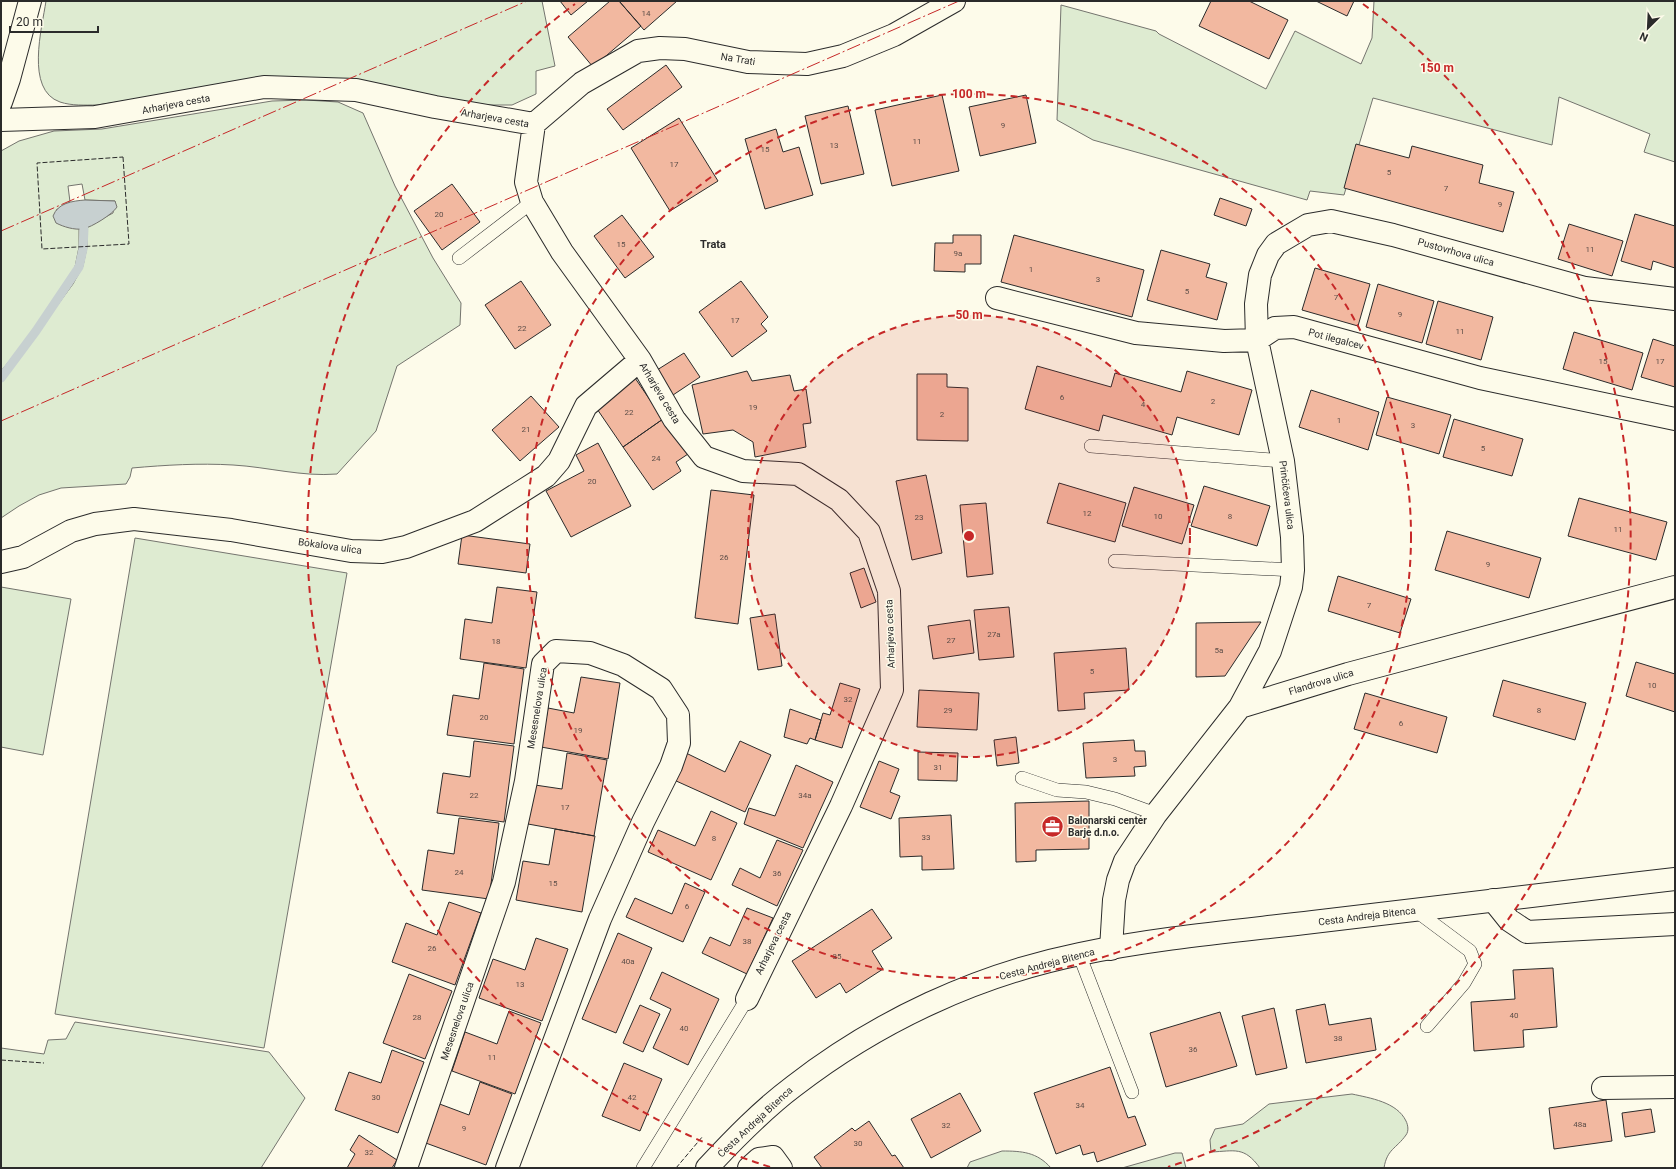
<svg xmlns="http://www.w3.org/2000/svg" width="1676" height="1169" font-family="Roboto,sans-serif">
  <rect width="100%" height="100%" fill="#fdfbea"/>
  <path fill="#deebd1" stroke="#74746e" d="M46,1H542L555,66L536,71V94L512,105H485L265,80L97,105C85,105 72,106 60,102C25,90 42,28 46,1Z
    M1374,1H1675V162L1644,152L1650,134L1559,97L1552,145L1373,98L1344,195L1310,191L1307,200L1093,140L1057,120L1061,5L1156,31L1159,34L1266,89L1295,31L1361,64L1372,38Z
    M306,100L338,102L363,113L395,186L433,258L461,303L460,325L397,366L376,431L337,474C302,477 268,467 233,465C199,463 166,465 132,468L130,477L126,484L61,488L39,495L19,506L1,518V382L73,284L83,266L87,247V227L113,213L115,201L85,200L82,184L68,186L70,202L56,210L67,227L79,228V247L75,267L26,341L1,371V151L19,141L54,131L102,129L272,101Z
    M135,538L347,573L264,1048L55,1014Z
    M1,587L71,599L43,755L1,747Z
    M75,1022L269,1052L305,1098L261,1168H1V1048L44,1054L48,1040L66,1039Z
    M1352,1094C1370,1098 1397,1102 1406,1121C1408,1125 1409,1131 1406,1135C1396,1149 1387,1149 1384,1168H1260C1244,1146 1235,1151 1211,1152L1210,1140L1215,1129L1243,1124L1269,1104Z
    M1002,1151C1022,1151 1037,1152 1051,1168H967L970,1162Z
    M1175,1153H1182L1186,1168H1122Z"/>
  <path fill="#c7d0d0" stroke="#74746e" d="M85,200L115,201L117,207C113,214 92,227 83,229C74,230 64,227 56,223L53,216C58,203 72,201 85,200Z"/>
  <g fill="none" stroke-linecap="round" stroke-linejoin="round">
    <path stroke="#c7d0d0" stroke-width="9" d="M1,378L36,331L79,267L83,249L84,229"/>
  </g>
  <path fill="#f2b8a0" stroke="#2b2b2b" d="M560,1H588L571,15Z
    M610,1H619L641,26L593,67L568,37Z
    M619,1H677L644,30Z
    M1211,1H1249L1288,20L1269,59L1199,26Z
    M1316,1H1354L1347,16Z
    M666,65L682,87L623,130L607,109Z
    M942,95L959,171L892,186L875,110Z
    M1026,95L1036,143L980,156L969,107Z
    M848,106L864,174L821,184L805,116Z
    M679,118L718,181L670,211L631,148Z
    M776,129L783,152L799,147L813,195L765,209L745,139Z
    M1356,144L1409,158L1412,146L1483,165L1479,183L1514,192L1503,232L1344,188Z
    M452,184L480,222L442,250L414,211Z
    M1220,198L1252,209L1246,226L1214,215Z
    M1635,214L1675,226V268L1653,261L1651,270L1621,261Z
    M622,215L654,257L625,278L594,236Z
    M1569,224L1623,241L1612,276L1558,259Z
    M953,235H981V264H965V272L934,271L935,243H953Z
    M1014,235L1144,270L1132,317L1001,282Z
    M1161,250L1210,264L1206,277L1227,283L1217,320L1147,300Z
    M1315,268L1370,284L1358,326L1302,310Z
    M521,281L551,325L515,349L485,305Z
    M741,281L768,317L761,324L767,331L732,357L699,312Z
    M1378,284L1434,301L1422,343L1366,327Z
    M1438,301L1493,317L1481,360L1426,344Z
    M1574,332L1643,353L1632,390L1563,369Z
    M1653,339L1675,346V387L1641,377Z
    M684,353L700,377L673,395L657,370Z
    M1037,366L1111,387L1115,373L1181,392L1187,371L1252,390L1239,435L1177,417L1172,435L1103,415L1099,431L1025,409Z
    M747,371L752,381L790,375L794,391L806,389L811,423L803,424L806,447L755,457L753,442L733,430L703,434L692,385Z
    M917,374H947V387L968,388V441L917,440Z
    M635,378L663,419L623,447L595,406Z
    M1311,390L1379,412L1368,450L1299,427Z
    M531,396L559,427L520,461L492,430Z
    M1387,397L1451,415L1439,454L1376,435Z
    M663,419L688,454L676,462L681,471L653,490L623,447Z
    M1454,419L1523,439L1512,476L1443,457Z
    M598,443L631,506L571,537L546,491L584,471L576,455Z
    M926,475L942,553L912,560L896,481Z
    M1059,483L1126,503L1115,542L1047,523Z
    M1204,486L1270,506L1257,546L1191,526Z
    M1134,487L1194,505L1182,544L1122,526Z
    M711,490L754,495L738,624L695,618Z
    M1579,498L1667,522L1656,560L1568,536Z
    M986,503L993,574L967,577L960,505Z
    M1447,531L1541,558L1529,598L1435,570Z
    M462,535L530,544L526,573L458,564Z
    M864,568L876,602L861,608L850,573Z
    M1338,576L1411,599L1400,633L1328,611Z
    M497,587L537,592L526,668L460,659L465,619L492,623Z
    M1009,607L1014,657L979,660L974,610Z
    M775,614L782,666L758,670L750,618Z
    M970,620L974,653L933,659L928,626Z
    M1261,622L1225,676L1196,677V623Z
    M1126,648L1129,690L1084,693L1085,709L1058,711L1054,653Z
    M1636,662L1675,674V712L1626,696Z
    M484,663L524,669L514,744L447,735L453,695L479,699Z
    M581,677L620,683L608,759L541,747L548,708L574,713Z
    M1503,680L1586,703L1575,740L1493,716Z
    M840,683L860,689L842,748L815,740L823,713L830,715Z
    M919,690L979,693L977,730L917,727Z
    M1365,693L1447,717L1437,753L1354,729Z
    M790,709L821,720L815,740L810,738L807,744L784,737Z
    M1016,737L1019,763L997,766L994,740Z
    M1134,740L1135,751H1145L1146,766L1134,767L1135,776L1086,778L1083,743Z
    M474,741L514,746L504,822L437,813L443,773L470,777Z
    M740,741L771,755L745,812L674,780L686,753L725,772Z
    M918,752L958,753L957,781L918,780Z
    M567,753L607,760L594,836L528,824L535,785L562,789Z
    M879,761L899,769L890,792L900,796L891,819L860,807Z
    M796,765L833,782L803,848L744,824L749,808L775,816Z
    M1089,801V849L1036,850V861L1016,862L1015,803Z
    M711,811L737,823L711,880L648,852L658,830L695,846Z
    M951,815L954,869L922,870V856L900,857L899,818Z
    M459,818L499,823L489,899L422,890L428,850L454,854Z
    M555,829L595,836L582,912L516,900L523,861L549,865Z
    M777,840L803,850L777,906L732,885L740,868L760,878Z
    M685,883L705,892L683,942L626,917L635,898L672,914Z
    M449,902L481,913L455,985L392,962L406,923L437,935Z
    M747,908L773,918L747,974L702,953L710,937L730,946Z
    M872,909L892,938L872,951L883,969L846,993L840,983L816,998L792,961Z
    M618,933L652,948L616,1033L582,1019Z
    M536,938L568,949L542,1021L479,998L493,959L525,970Z
    M1553,968L1557,1027L1523,1030L1524,1047L1474,1051L1471,1002L1515,999L1513,970Z
    M662,972L719,999L688,1065L653,1048L671,1009L650,999Z
    M409,974L452,991L425,1059L383,1043Z
    M1325,1004L1329,1025L1371,1018L1376,1050L1306,1063L1296,1010Z
    M640,1005L660,1014L643,1052L623,1043Z
    M1274,1008L1287,1068L1256,1075L1242,1016Z
    M509,1011L541,1023L515,1094L452,1071L465,1032L497,1044Z
    M1220,1012L1237,1066L1166,1087L1150,1033Z
    M392,1050L424,1062L398,1133L335,1110L349,1072L381,1083Z
    M624,1063L662,1079L640,1131L602,1116Z
    M1110,1067L1128,1118L1135,1116L1146,1145L1097,1162L1094,1152L1083,1155L1080,1145L1056,1154L1034,1093Z
    M480,1082L512,1094L486,1165L423,1142L437,1103L469,1115Z
    M960,1093L981,1131L931,1158L911,1119Z
    M1606,1100L1612,1141L1554,1149L1549,1108Z
    M1651,1109L1655,1132L1625,1137L1622,1113Z
    M869,1121L892,1156L895,1155L904,1168H822L814,1157L852,1128L855,1131Z
    M359,1135L397,1160L392,1168H347L355,1154L350,1150Z"/>
  <g fill="none" stroke-linecap="round" stroke-linejoin="round">
    <defs>
      <path id="lane" d="M459,258L532,202
        M1091,446L1283,461
        M1115,561L1293,570
        M1022,778L1057,790L1086,792L1115,799L1156,814
        M1415,910L1470,951L1475,964L1464,983L1427,1026
        M1079,954L1132,1092
        M643,1168L747,999"/>
      <path id="street" d="M1,102L9,79L30,1
        M1,120L95,117L264,87L356,90L435,107L534,124L526,182L532,202L562,252L640,360L674,419L704,457L743,471L798,474L839,500L869,532L889,591L892,690L841,806L747,999
        M534,124L582,83L638,51L660,48L685,49L748,62L807,64L843,56L894,35L954,1
        M997,298L1136,333L1224,341L1257,340L1275,328L1294,327L1480,378L1675,419
        M1,562L23,557L71,531L95,524L134,519L231,530L351,551L382,552L406,547L475,521L546,476L559,461L586,406L640,360
        M1240,707L1348,674L1675,587
        M1493,900L1509,920L1527,932L1675,924
        M1111,949L1114,900L1118,880L1125,861L1156,814L1240,707L1270,651L1291,587L1293,570L1292,537L1283,461L1257,340L1256,304L1260,275L1268,255L1276,244L1308,225L1331,221L1393,235L1585,288L1675,299
        M1603,1088L1675,1087
        M406,1168L504,882L526,781L543,664L556,651L590,653L623,665L661,689L678,715L679,743L671,766L643,822L600,919L507,1168
        M749,1168L759,1159L773,1157L781,1168"/>
      <path id="secondary" d="M707,1168C734,1139 762,1110 794,1086C878,1021 977,975 1080,954C1155,938 1237,931 1313,922C1433,908 1554,893 1675,879"/>
    </defs>
    <use href="#lane" stroke="#2b2b2b" stroke-width="14"/>
    <use href="#street" stroke="#2b2b2b" stroke-width="24"/>
    <use href="#secondary" stroke="#2b2b2b" stroke-width="24"/>
    <use href="#lane" stroke="#fdfbea" stroke-width="13"/>
    <use href="#street" stroke="#fdfbea" stroke-width="22"/>
    <use href="#secondary" stroke="#fdfbea" stroke-width="22"/>
    <path stroke="#2b2b2b" stroke-width="1" stroke-dasharray="5 2" stroke-linecap="butt" d="M123,157L129,244L42,249L37,163Z
      M1,1060L44,1063
      M676,1168L703,1136"/>
    <path stroke="#c62828" stroke-width="1" stroke-dasharray="14 3 2 3" stroke-linecap="butt" d="M1,231L527,1
      M1,421L959,1"/>
  </g>
  <circle cx="969" cy="536" r="221" fill="#c62828" fill-opacity=".12"/>
  <g fill="none" stroke="#c62828" stroke-width="2" stroke-dasharray="7 5">
    <circle cx="969" cy="536" r="221"/>
    <circle cx="969" cy="536" r="442"/>
    <path d="M770 1167A662 662 0 0 1 575 4M1363 4A662 662 0 0 1 1168 1167"/>
  </g>
  <defs>
    <symbol id="office-disc" viewBox="-11 -11 22 22"><circle r="9.5" fill="#c62828" stroke="#fdfbea"/><path d="M-6-3h4V-5.5h4V-3h4V5H-6ZM-1-4.5V-3h2v-1.5ZM-6 0V1H6V0Z" fill="#fff"/></symbol>
  </defs>
  <g fill-rule="evenodd">
    <use href="#office-disc" x="1040" y="814" width="25" height="25"/>
  </g>
  <g text-anchor="middle" dominant-baseline="central" stroke-width="3" stroke-linejoin="round" paint-order="stroke">
    <g font-size="8" fill="#5d4e48">
      <text x="646" y="13">14</text>
      <text x="1003" y="125">9</text>
      <text x="917" y="141">11</text>
      <text x="834" y="145">13</text>
      <text x="765" y="149">15</text>
      <text x="674" y="164">17</text>
      <text x="1389" y="172">5</text>
      <text x="1446" y="188">7</text>
      <text x="1500" y="204">9</text>
      <text x="439" y="214">20</text>
      <text x="621" y="244">15</text>
      <text x="1590" y="249">11</text>
      <text x="958" y="253">9a</text>
      <text x="1031" y="269">1</text>
      <text x="1098" y="279">3</text>
      <text x="1187" y="291">5</text>
      <text x="1336" y="297">7</text>
      <text x="1400" y="314">9</text>
      <text x="735" y="320">17</text>
      <text x="522" y="328">22</text>
      <text x="1460" y="331">11</text>
      <text x="1603" y="361">15</text>
      <text x="1660" y="361">17</text>
      <text x="1062" y="397">6</text>
      <text x="1213" y="401">2</text>
      <text x="1143" y="404">4</text>
      <text x="753" y="407">19</text>
      <text x="629" y="412">22</text>
      <text x="942" y="414">2</text>
      <text x="1339" y="420">1</text>
      <text x="1413" y="425">3</text>
      <text x="526" y="429">21</text>
      <text x="1483" y="448">5</text>
      <text x="656" y="458">24</text>
      <text x="592" y="481">20</text>
      <text x="1087" y="513">12</text>
      <text x="1158" y="516">10</text>
      <text x="1230" y="516">8</text>
      <text x="919" y="517">23</text>
      <text x="1618" y="529">11</text>
      <text x="724" y="557">26</text>
      <text x="1488" y="564">9</text>
      <text x="1369" y="605">7</text>
      <text x="994" y="634">27a</text>
      <text x="951" y="640">27</text>
      <text x="496" y="641">18</text>
      <text x="1219" y="650">5a</text>
      <text x="1092" y="671">5</text>
      <text x="1652" y="685">10</text>
      <text x="848" y="699">32</text>
      <text x="948" y="710">29</text>
      <text x="1539" y="710">8</text>
      <text x="484" y="717">20</text>
      <text x="1401" y="723">6</text>
      <text x="578" y="730">19</text>
      <text x="1115" y="759">3</text>
      <text x="938" y="767">31</text>
      <text x="474" y="795">22</text>
      <text x="805" y="795">34a</text>
      <text x="565" y="807">17</text>
      <text x="926" y="837">33</text>
      <text x="714" y="838">8</text>
      <text x="459" y="872">24</text>
      <text x="777" y="873">36</text>
      <text x="553" y="883">15</text>
      <text x="687" y="906">6</text>
      <text x="747" y="941">38</text>
      <text x="432" y="948">26</text>
      <text x="837" y="956">35</text>
      <text x="628" y="961">40a</text>
      <text x="520" y="984">13</text>
      <text x="1514" y="1015">40</text>
      <text x="417" y="1017">28</text>
      <text x="684" y="1028">40</text>
      <text x="1338" y="1038">38</text>
      <text x="1193" y="1049">36</text>
      <text x="492" y="1057">11</text>
      <text x="376" y="1097">30</text>
      <text x="632" y="1097">42</text>
      <text x="1080" y="1105">34</text>
      <text x="1580" y="1124">48a</text>
      <text x="946" y="1125">32</text>
      <text x="464" y="1128">9</text>
      <text x="858" y="1143">30</text>
      <text x="369" y="1152">32</text>
    </g>
    <g font-size="10" fill="#2b2b2b" stroke="#fdfbea">
      <text transform="translate(738 59) rotate(9)">Na Trati</text>
      <text transform="translate(176 104) rotate(-11)">Arharjeva cesta</text>
      <text transform="translate(495 118) rotate(10)">Arharjeva cesta</text>
      <text transform="translate(1456 252) rotate(16)">Pustovrhova ulica</text>
      <text transform="translate(1336 339) rotate(15)">Pot ilegalcev</text>
      <text transform="translate(660 393) rotate(59)">Arharjeva cesta</text>
      <text transform="translate(1287 495) rotate(83)">Prinčičeva ulica</text>
      <text transform="translate(330 546) rotate(8)">Bokalova ulica</text>
      <text transform="translate(890 634) rotate(-92)">Arharjeva cesta</text>
      <text transform="translate(1321 682) rotate(-17)">Flandrova ulica</text>
      <text transform="translate(537 708) rotate(-81)">Mesesnelova ulica</text>
      <text transform="translate(1367 916) rotate(-7)">Cesta Andreja Bitenca</text>
      <text transform="translate(773 943) rotate(-64)">Arharjeva cesta</text>
      <text transform="translate(1047 964) rotate(-15)">Cesta Andreja Bitenca</text>
      <text transform="translate(457 1021) rotate(-71)">Mesesnelova ulica</text>
      <text transform="translate(755 1122) rotate(-43)">Cesta Andreja Bitenca</text>
    </g>
    <g font-size="10" font-weight="bold" fill="#2b2b2b" stroke="#fdfbea" text-anchor="start">
      <text x="1068" y="820">Balonarski center<tspan x="1068" dy="12">Barje d.n.o.</tspan></text>
    </g>
    <g font-size="11" font-weight="bold" fill="#2b2b2b" stroke="#fdfbea">
      <text x="713" y="244">Trata</text>
    </g>
  </g>
  <circle cx="969" cy="536" r="6" fill="#c62828" stroke="#fdfbea" stroke-width="2"/>
  <g font-size="12" text-anchor="middle" font-weight="bold" fill="#c62828" stroke="#fdfbea" stroke-width="3" stroke-linejoin="round" paint-order="stroke">
    <text x="1437" y="72">150 m</text>
    <text x="969" y="98">100 m</text>
    <text x="969" y="319">50 m</text>
  </g>
  <rect width="1676" height="1169" fill="none" stroke="#2b2b2b" stroke-width="4"/>
  <g transform="translate(1648 28) rotate(204)" stroke="#fdfbea" stroke-width="3" paint-order="stroke">
  <path d="M0-3L7 15L0 10L-7 15Z" fill="#2b2b2b"/>
  <text y="-6" font-size="11" font-weight="bold" text-anchor="middle" fill="#2b2b2b">N</text>
  </g>
  <path d="M10 26v6h88v-6" fill="none" stroke="#2b2b2b" stroke-width="2"/>
  <text x="16" y="26" font-size="12" fill="#2b2b2b" stroke="#fdfbea" stroke-width="3" paint-order="stroke">20 m</text>
</svg>
